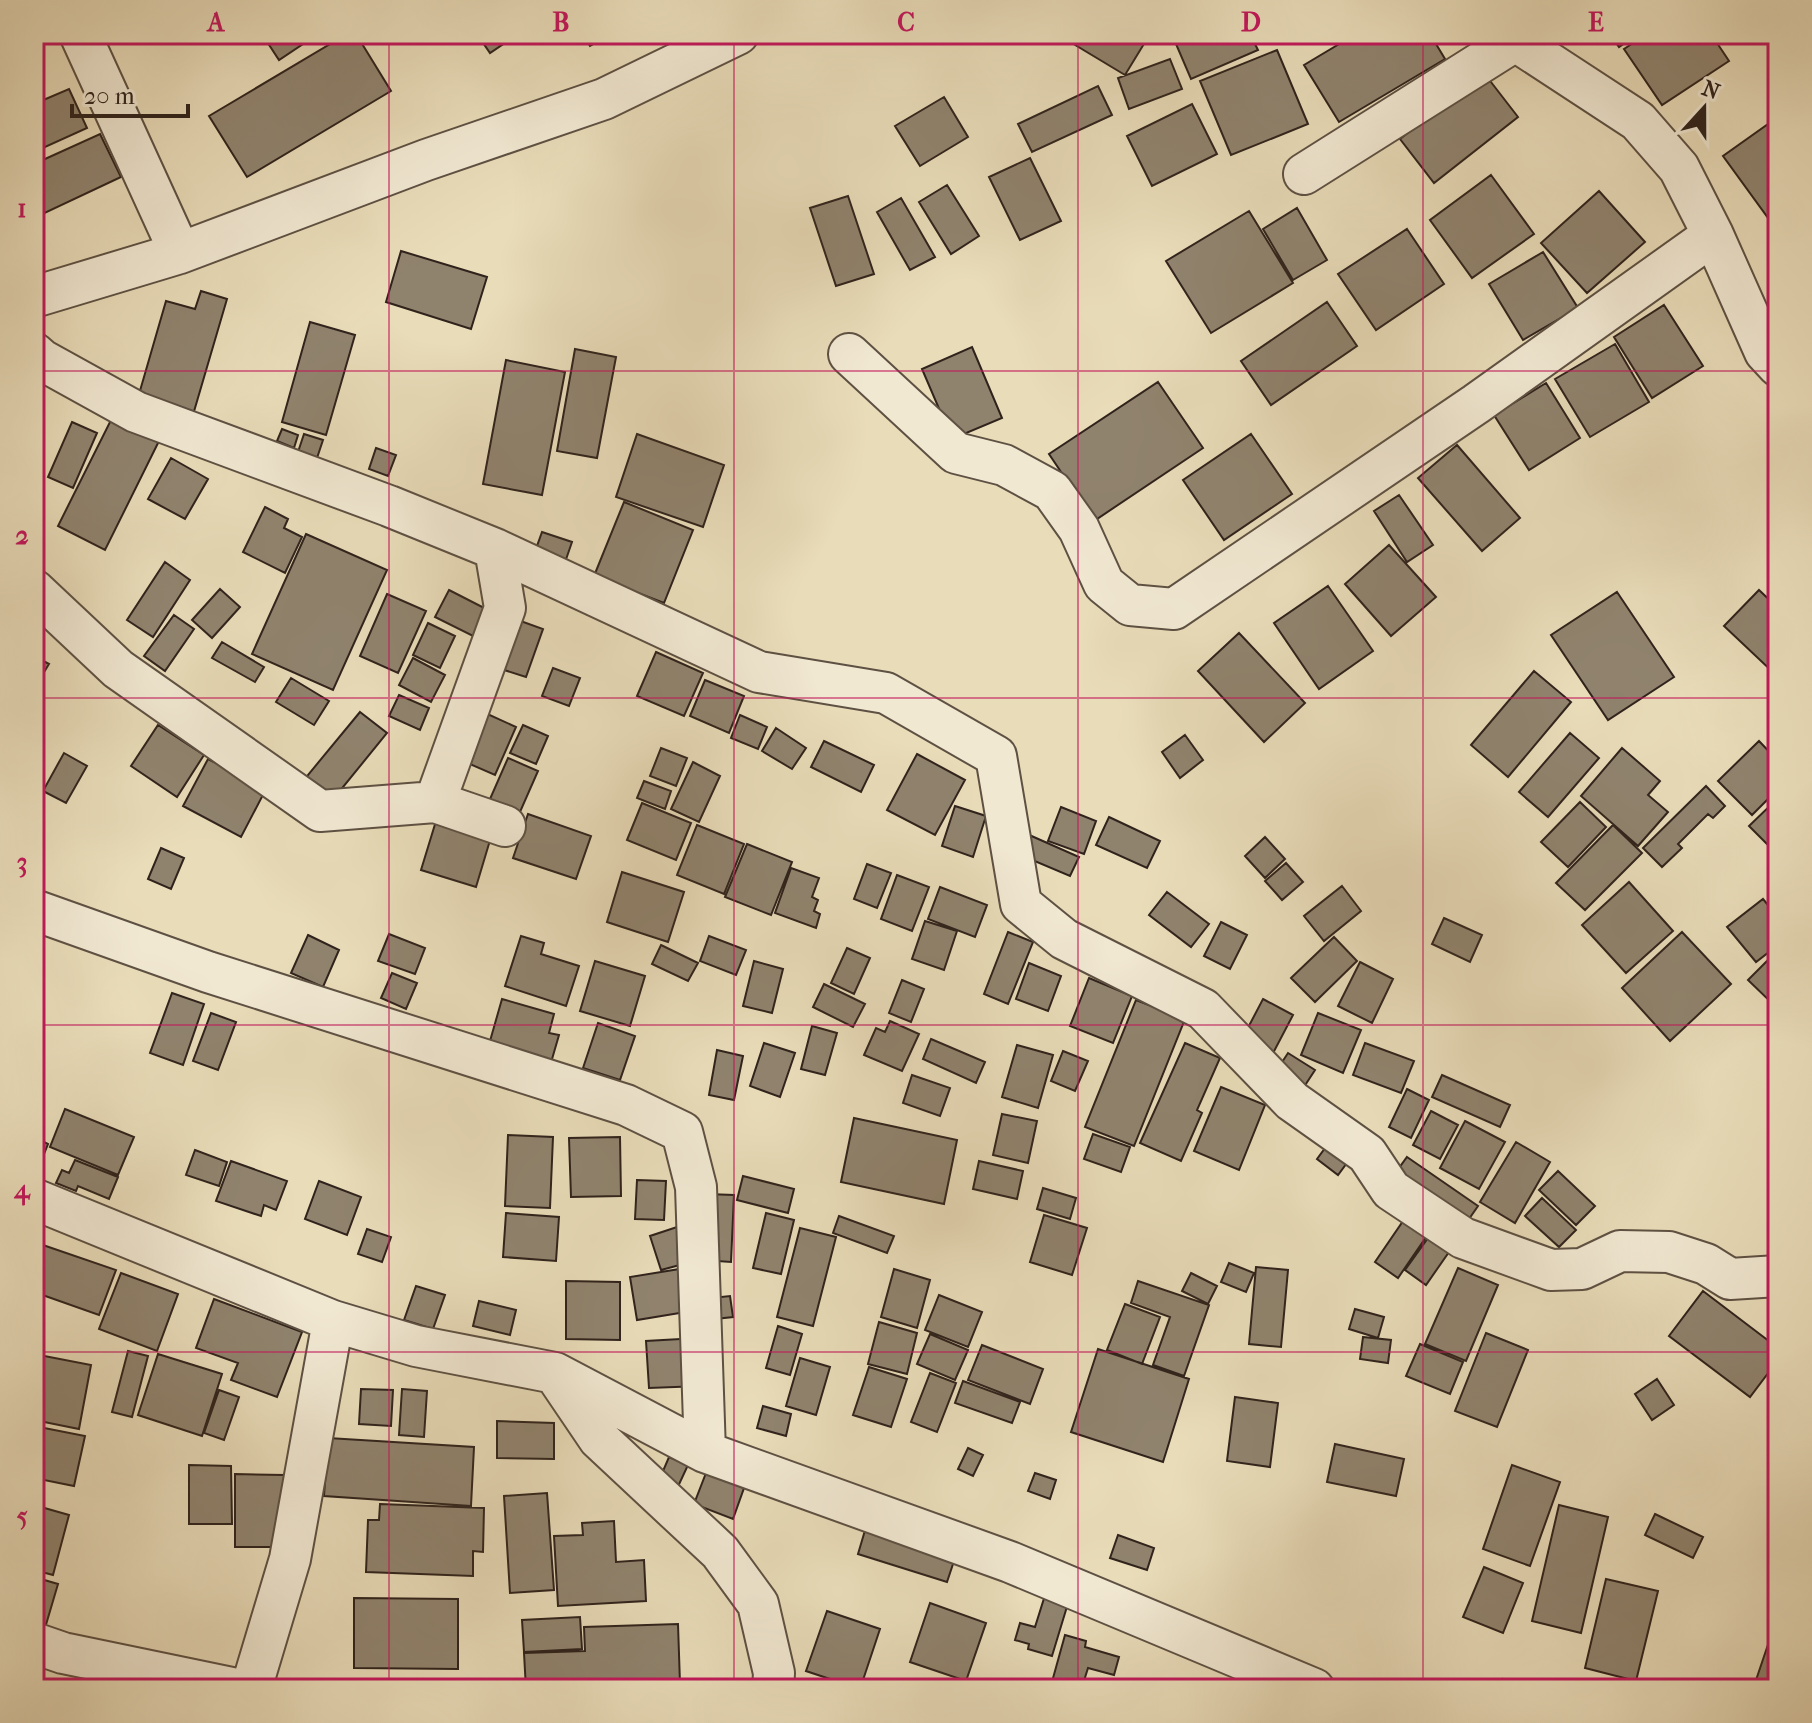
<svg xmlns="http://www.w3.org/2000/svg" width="1812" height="1723" font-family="'IM FELL French Canon',serif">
  <rect width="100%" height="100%" fill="#e9dcb9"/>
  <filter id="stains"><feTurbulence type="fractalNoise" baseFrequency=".0025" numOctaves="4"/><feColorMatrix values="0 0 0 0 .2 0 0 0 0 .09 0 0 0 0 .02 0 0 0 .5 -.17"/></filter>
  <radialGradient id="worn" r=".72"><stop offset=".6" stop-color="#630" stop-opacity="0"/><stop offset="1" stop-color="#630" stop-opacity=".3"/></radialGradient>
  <path fill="#90836e" stroke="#30231c" stroke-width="2" d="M262,34H318L279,60Z
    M347,34H356L391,91L247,177L209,116Z
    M477,34H518L490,53Z
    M583,34H611L590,46Z
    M1057,34H1150L1125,75Z
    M1180,34H1250L1258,50L1191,79L1173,37Z
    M1356,34H1430L1445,59L1339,122L1304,65Z
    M1610,34H1638L1619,47Z
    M1647,34H1711L1729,61L1662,105L1624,49Z
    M1277,50L1308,124L1231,155L1200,81Z
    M1170,59L1182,89L1129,109L1118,78Z
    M1484,73L1518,117L1434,183L1400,139Z
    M1098,86L1112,115L1032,152L1018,124Z
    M69,89L87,128L34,152V104Z
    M944,97L968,137L920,166L895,126Z
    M1192,104L1217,154L1152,186L1127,136Z
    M1778,117V217L1771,222L1723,156Z
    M100,134L121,177L34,218V164Z
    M1030,158L1061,221L1020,240L989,177Z
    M1491,175L1534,234L1472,278L1430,220Z
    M947,185L979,236L951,254L919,202Z
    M1599,191L1645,242L1587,293L1541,243Z
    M848,196L874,274L836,286L810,208Z
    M901,198L935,257L910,270L877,212Z
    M1297,208L1327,260L1293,280L1263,229Z
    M1249,211L1293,283L1211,333L1166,261Z
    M1407,229L1444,284L1376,330L1338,274Z
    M401,251L487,277L471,329L386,302Z
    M1543,252L1578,308L1523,340L1489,284Z
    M201,291L227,299L190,425L135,408L166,301L195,309Z
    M1327,302L1357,346L1271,405L1241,361Z
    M1664,305L1703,366L1652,398L1614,337Z
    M310,322L355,335L326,435L282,422Z
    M1615,344L1649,402L1590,437L1555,379Z
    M972,347L1002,418L952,439L922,369Z
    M575,349L616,357L597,458L557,451Z
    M506,360L565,372L542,495L483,484Z
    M1158,382L1203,448L1094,521L1049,454Z
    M1546,383L1580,438L1529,470L1494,415Z
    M116,410L163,433L105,550L58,526Z
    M72,422L97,433L73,488L48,477Z
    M282,429L298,435L294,448L277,441Z
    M304,434L323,440L317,458L298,452Z
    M637,434L724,465L703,527L616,497Z
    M1251,434L1292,494L1224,540L1183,480Z
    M1457,445L1520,518L1482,551L1418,478Z
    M376,448L396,455L388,476L369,469Z
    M171,458L208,479L185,519L148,499Z
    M1399,495L1433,545L1407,562L1374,511Z
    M624,502L693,530L664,603L594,576Z
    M265,507L288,519L284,528L302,537L285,573L243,552Z
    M542,532L572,542L562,571L532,560Z
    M306,534L387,570L333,690L252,654Z
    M1389,545L1436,597L1391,636L1345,584Z
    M165,562L190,580L153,637L127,620Z
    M1328,586L1373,651L1319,689L1274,623Z
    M220,589L240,607L212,638L192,620Z
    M449,590L494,613L481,640L435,617Z
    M1759,590L1778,608V677L1724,626Z
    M1617,592L1674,677L1608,720L1551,635Z
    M387,594L426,611L398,673L360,656Z
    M174,615L194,629L165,671L144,656Z
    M515,619L543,629L526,677L498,668Z
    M428,623L455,636L440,668L413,655Z
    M1239,633L1305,703L1264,742L1198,671Z
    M222,642L264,667L255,682L212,658Z
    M656,652L703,673L684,716L637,696Z
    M34,656L49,664L34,689Z
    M413,658L445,675L431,702L399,685Z
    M553,668L580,678L569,706L542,696Z
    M1534,671L1571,702L1508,777L1471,745Z
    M291,678L329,701L314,725L276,702Z
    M705,680L744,696L729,733L690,716Z
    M399,695L429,708L420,730L389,716Z
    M360,712L387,733L330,803L303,781Z
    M483,712L516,727L495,775L463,761Z
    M740,715L767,727L758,749L731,738Z
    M158,725L204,755L177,797L131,766Z
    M523,725L548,736L536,764L510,753Z
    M776,728L806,748L792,769L762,751Z
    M1570,733L1599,758L1548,817L1519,792Z
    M1185,735L1203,760L1180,778L1162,752Z
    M824,741L874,765L861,792L811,767Z
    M1759,741L1778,761V789L1752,815L1718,781Z
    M661,748L687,758L676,786L650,776Z
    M1622,748L1660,781L1648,795L1668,812L1638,846L1581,796Z
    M64,753L87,766L66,803L43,791Z
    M917,754L965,780L935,835L887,810Z
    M508,758L538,771L520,812L490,799Z
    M208,759L266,789L241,837L183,806Z
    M693,762L720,776L699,822L671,809Z
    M644,781L671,791L665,809L637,798Z
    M1706,786L1725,806L1713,818L1708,814L1678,844L1682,848L1662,867L1643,848Z
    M1778,798V855L1749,826Z
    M1580,802L1606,827L1568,867L1541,842Z
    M642,803L691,823L676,860L627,840Z
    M955,806L986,816L973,857L942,846Z
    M1061,807L1096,821L1084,854L1048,841Z
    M528,814L591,836L576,879L513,858Z
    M1109,817L1160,841L1147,868L1096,845Z
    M436,821L491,837L476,887L421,870Z
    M697,825L744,844L724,894L677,875Z
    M1613,825L1642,853L1585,910L1556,883Z
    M1027,834L1079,857L1070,876L1018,854Z
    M1265,837L1285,859L1265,878L1245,856Z
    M747,844L792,862L771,915L725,897Z
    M161,848L184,858L171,889L148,879Z
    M1286,863L1303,882L1282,900L1265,881Z
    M867,864L891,873L877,908L854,899Z
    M791,868L819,878L812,897L818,900L814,911L820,914L816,928L775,913Z
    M622,872L684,892L668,942L607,922Z
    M897,875L929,887L912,931L881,919Z
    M1629,882L1673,931L1626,973L1582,925Z
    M1342,886L1361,911L1324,941L1304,916Z
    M940,887L987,905L975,937L928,919Z
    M1167,892L1209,924L1191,947L1149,915Z
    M1763,899L1778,917V945L1756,962L1727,927Z
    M1444,918L1482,935L1470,962L1432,944Z
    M925,921L957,931L944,970L912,959Z
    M1221,922L1247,935L1230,969L1204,956Z
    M1008,932L1033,942L1008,1004L984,994Z
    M1682,932L1731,984L1670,1041L1622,988Z
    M389,934L425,948L415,974L378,961Z
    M308,935L339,950L323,987L291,973Z
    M521,936L544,943L541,954L579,966L566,1006L505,986Z
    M709,936L746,950L736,975L700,961Z
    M1334,937L1357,961L1315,1002L1291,978Z
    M661,945L698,963L688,981L652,964Z
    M847,948L870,958L854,994L831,983Z
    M1778,950V1009L1748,980Z
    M595,961L645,976L630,1026L580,1011Z
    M754,961L783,969L772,1013L743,1006Z
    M1360,962L1393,979L1372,1023L1338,1006Z
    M1029,963L1061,976L1048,1011L1016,999Z
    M392,973L417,983L406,1009L381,998Z
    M1089,978L1132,996L1113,1043L1070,1026Z
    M902,980L924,989L911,1022L889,1013Z
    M824,984L865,1004L853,1027L813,1007Z
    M172,993L204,1004L183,1065L150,1053Z
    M502,999L554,1014L549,1033L559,1035L550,1066L488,1048Z
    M1263,999L1293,1015L1270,1059L1240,1043Z
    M1136,1000L1185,1019L1134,1146L1085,1127Z
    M211,1013L236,1022L218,1070L193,1061Z
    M1318,1013L1361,1030L1343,1073L1301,1055Z
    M890,1021L919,1034L902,1071L864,1055L876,1028L885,1032Z
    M598,1023L635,1036L620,1080L583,1068Z
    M812,1026L837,1033L825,1075L801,1069Z
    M931,1039L985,1062L976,1083L923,1059Z
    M764,1043L795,1053L780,1097L750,1086Z
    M1185,1043L1220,1058L1197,1110L1202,1113L1181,1161L1140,1143Z
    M1365,1043L1414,1061L1401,1093L1353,1075Z
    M1017,1045L1053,1055L1038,1108L1002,1097Z
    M717,1050L743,1056L734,1100L709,1095Z
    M1063,1051L1088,1061L1075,1091L1051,1081Z
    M1288,1053L1315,1070L1302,1090L1275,1073Z
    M912,1075L950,1088L940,1116L903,1103Z
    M1442,1075L1510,1105L1500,1127L1432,1097Z
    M1221,1087L1265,1105L1239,1170L1194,1151Z
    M1407,1089L1429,1100L1411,1138L1389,1127Z
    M65,1109L134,1137L118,1175L50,1147Z
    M1431,1111L1458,1125L1440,1159L1413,1145Z
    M1002,1114L1037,1121L1028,1163L993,1155Z
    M854,1118L957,1140L944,1204L841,1182Z
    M1465,1121L1505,1142L1479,1189L1440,1168Z
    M1093,1134L1130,1147L1121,1172L1084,1159Z
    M508,1135L553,1137L550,1208L505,1206Z
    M1334,1136L1355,1152L1338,1175L1317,1159Z
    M620,1137L621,1196L571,1197L569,1138Z
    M40,1140L48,1144L40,1164L34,1162Z
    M1516,1142L1550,1162L1515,1223L1480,1202Z
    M195,1150L227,1162L219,1186L186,1175Z
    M1407,1157L1478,1206L1462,1229L1391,1179Z
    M75,1160L118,1177L109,1199L78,1186L76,1191L56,1183L62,1170L69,1173Z
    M231,1161L287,1181L276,1210L264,1205L261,1216L216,1201Z
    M979,1161L1023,1171L1017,1199L973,1189Z
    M1558,1171L1595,1206L1576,1225L1539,1190Z
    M743,1176L794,1189L788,1213L737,1200Z
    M637,1180L666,1181L664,1220L635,1219Z
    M319,1181L361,1197L347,1235L305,1219Z
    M1043,1188L1076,1198L1070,1219L1037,1209Z
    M706,1194L734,1195L731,1262L703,1260Z
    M1542,1198L1576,1230L1559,1247L1525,1216Z
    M1412,1208L1435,1224L1398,1278L1375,1262Z
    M506,1213L559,1217L556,1261L503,1257Z
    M766,1213L794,1220L781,1274L753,1268Z
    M1044,1215L1087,1228L1072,1275L1030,1262Z
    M839,1216L894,1236L887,1253L833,1233Z
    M680,1226L691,1262L661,1270L650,1236Z
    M1436,1227L1456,1242L1426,1285L1405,1270Z
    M800,1228L836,1237L813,1326L777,1317Z
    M367,1229L391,1237L382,1262L358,1254Z
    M40,1244L116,1270L99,1315L34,1292V1260Z
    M1229,1263L1254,1273L1246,1292L1221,1282Z
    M692,1267L698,1310L637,1320L630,1277Z
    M1256,1267L1288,1270L1281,1347L1249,1344Z
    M1458,1268L1498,1285L1466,1361L1425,1344Z
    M894,1269L930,1280L917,1328L881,1317Z
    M121,1273L178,1294L157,1351L99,1329Z
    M1191,1273L1217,1286L1208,1304L1182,1291Z
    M566,1281L620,1282V1340L566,1339Z
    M1138,1281L1209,1305L1184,1376L1153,1365L1170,1317L1131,1303Z
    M416,1286L445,1295L433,1329L404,1320Z
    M1703,1291L1778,1348V1360L1750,1397L1669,1336Z
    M939,1295L982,1312L968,1347L925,1330Z
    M730,1296L733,1317L706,1320L703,1299Z
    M214,1299L302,1332L277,1397L231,1380L238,1363L196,1348Z
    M479,1301L516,1310L510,1335L473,1326Z
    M1125,1304L1160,1317L1142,1364L1107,1350Z
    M1355,1309L1384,1317L1378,1338L1349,1329Z
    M879,1322L917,1333L907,1374L868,1364Z
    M778,1326L802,1334L790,1375L766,1368Z
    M1486,1333L1528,1350L1497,1427L1455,1411Z
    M930,1334L968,1350L955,1380L917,1364Z
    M1363,1337L1391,1340L1388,1363L1360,1359Z
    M698,1338L701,1386L649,1388L646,1341Z
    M1420,1344L1463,1362L1450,1394L1406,1376Z
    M982,1345L1043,1369L1030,1404L968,1380Z
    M1098,1349L1189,1379L1163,1462L1071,1432Z
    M128,1351L148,1356L132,1417L112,1412Z
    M34,1354L91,1365L79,1429L34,1420Z
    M158,1354L222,1374L202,1436L138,1415Z
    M800,1358L830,1367L816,1415L786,1406Z
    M869,1367L907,1379L891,1427L853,1415Z
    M930,1373L956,1383L937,1432L911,1422Z
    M1657,1379L1674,1405L1652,1420L1635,1394Z
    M963,1381L1020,1402L1012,1423L955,1403Z
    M361,1389L393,1390L391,1426L359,1424Z
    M402,1389L427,1391L424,1437L399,1435Z
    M219,1390L239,1397L224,1440L204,1433Z
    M1235,1397L1278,1403L1270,1467L1227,1461Z
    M763,1406L791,1414L786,1436L757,1428Z
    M497,1421L554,1423V1459L497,1458Z
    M34,1426L85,1436L74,1486L34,1478Z
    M328,1438L474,1447L471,1506L324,1496Z
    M1335,1444L1404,1459L1396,1496L1327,1482Z
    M968,1448L983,1455L973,1476L958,1469Z
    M669,1457L688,1465L675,1493L657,1485Z
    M189,1465L231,1466L232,1524H189Z
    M1512,1465L1560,1482L1530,1566L1483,1549Z
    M706,1473L744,1488L733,1519L694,1504Z
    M1035,1473L1056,1480L1050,1499L1028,1491Z
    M235,1474L284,1475L283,1547H235Z
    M547,1493L554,1590L510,1593L504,1496Z
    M380,1504L484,1508L483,1552L473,1551V1576L366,1572L368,1520H379Z
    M34,1505L69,1515L53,1575L34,1570Z
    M1559,1505L1608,1517L1581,1633L1532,1621Z
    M1655,1514L1703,1537L1693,1558L1645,1535Z
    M614,1521L616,1562L644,1560L646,1601L558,1606L554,1536L583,1535L582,1523Z
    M866,1527L956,1555L947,1582L858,1554Z
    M1118,1535L1154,1548L1147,1570L1110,1558Z
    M1484,1567L1523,1583L1503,1633L1463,1617Z
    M34,1577L58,1584L45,1628L34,1625Z
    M1606,1579L1658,1591L1636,1681L1585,1668Z
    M1046,1592L1069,1600L1052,1656L1028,1649L1029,1644L1015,1640L1020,1623L1035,1627Z
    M354,1598L458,1599V1669L354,1668Z
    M930,1603L986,1623L966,1681L910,1662Z
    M827,1611L880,1629L860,1689L806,1671Z
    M580,1617L582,1649L524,1652L522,1620Z
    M1776,1621H1778V1689H1753Z
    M678,1624L680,1684L526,1689L524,1653L585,1651L584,1627Z
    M1065,1635L1086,1641L1085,1647L1119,1657L1114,1675L1088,1668L1083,1684L1095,1689H1050Z
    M1503,1679L1532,1687L1531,1689H1501Z"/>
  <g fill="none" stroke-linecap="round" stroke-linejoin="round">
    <defs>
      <path id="street" d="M80,34L180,253
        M1505,34L1638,121L1679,168L1713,235L1765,352L1778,366
        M1304,174L1515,41
        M34,297L180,253L426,160L604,99L738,34
        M34,353L42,360L136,412L389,506L495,549L759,672L886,693L996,756L1021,904L1064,939L1203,1009L1292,1101L1367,1154L1391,1190L1463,1238L1551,1270L1582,1269L1620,1251L1669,1252L1706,1264L1730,1279L1778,1276
        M849,354L956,453L1004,465L1052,491L1079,529L1104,584L1130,605L1174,609L1476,404L1713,235
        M34,590L118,669L320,811L435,802L505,826
        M435,802L505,608L495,549
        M34,910L208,972L626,1105L682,1132L696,1187L705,1452
        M34,1199L333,1321L416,1346L555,1373L705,1452L1010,1562L1314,1689
        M557,1377L599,1439L720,1552L758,1604L774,1673L773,1689
        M34,1643L63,1653L237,1689
        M251,1689L290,1559L333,1321"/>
    </defs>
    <use href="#street" stroke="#5e5143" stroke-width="44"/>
    <use href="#street" stroke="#f1e8d2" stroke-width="40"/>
  </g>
  <path fill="none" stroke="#c2185b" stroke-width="2" stroke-opacity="0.55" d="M389,34V1689M734,34V1689M1078,34V1689M1423,34V1689M34,371H1778M34,698H1778M34,1025H1778M34,1352H1778"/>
  <rect width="1812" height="1723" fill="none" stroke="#e9dcb9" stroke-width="88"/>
  <g transform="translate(1704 108) rotate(21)" stroke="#f1e8d2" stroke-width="6" paint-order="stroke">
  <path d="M0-6L14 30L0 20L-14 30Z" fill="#30231c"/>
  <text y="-12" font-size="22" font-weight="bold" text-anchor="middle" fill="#30231c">N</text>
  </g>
  <path d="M72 104v12h116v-12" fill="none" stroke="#30231c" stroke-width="4"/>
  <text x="84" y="104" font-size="24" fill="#30231c" stroke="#f1e8d2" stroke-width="6" paint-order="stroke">20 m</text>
  <rect x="44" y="44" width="1724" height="1635" fill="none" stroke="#c2185b" stroke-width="3"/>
  <g font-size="26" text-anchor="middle" font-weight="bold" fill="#c2185b">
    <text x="216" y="31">A</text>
    <text x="561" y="31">B</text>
    <text x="906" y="31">C</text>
    <text x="1251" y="31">D</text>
    <text x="1596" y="31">E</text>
    <text x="22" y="217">1</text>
    <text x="22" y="544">2</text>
    <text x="22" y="871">3</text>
    <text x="22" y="1198">4</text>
    <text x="22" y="1525">5</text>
  </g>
  <rect width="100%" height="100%" filter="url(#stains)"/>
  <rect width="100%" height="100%" fill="url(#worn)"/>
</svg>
